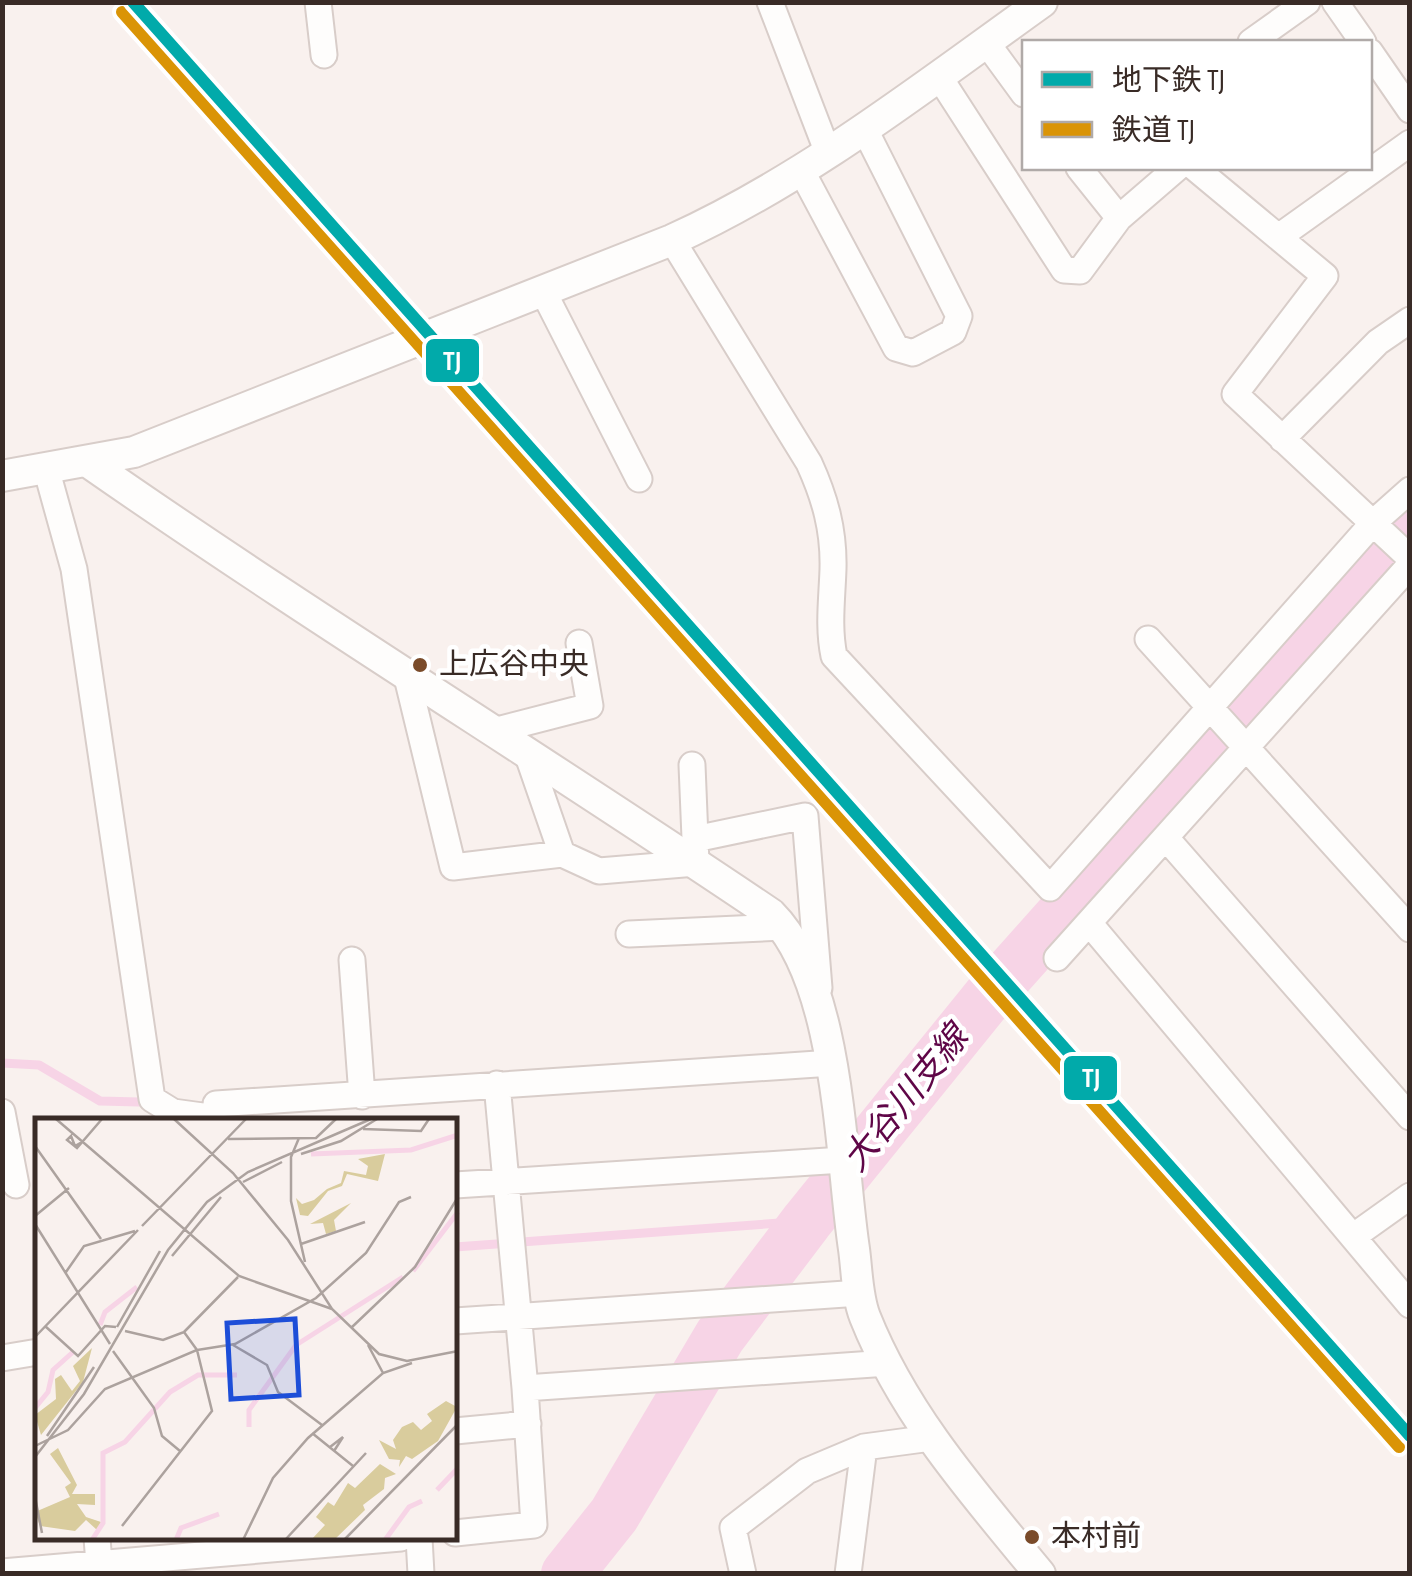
<svg xmlns="http://www.w3.org/2000/svg" width="1412" height="1576" font-family="'Sofia Sans Condensed','Noto Sans JP',sans-serif">
  <rect width="100%" height="100%" fill="#f9f1ee"/>
  <g fill="none" stroke-linecap="round" stroke-linejoin="round">
    <path stroke="#f7d4e6" stroke-width="9" d="M2,1063L39,1065L100,1101L139,1102
      M455,1247L807,1221"/>
    <path stroke="#f7d4e6" stroke-width="52" d="M567,1574L614,1515L720,1336L807,1221L989,996L1410,524"/>
    <defs>
      <path id="minor" d="M318,2L324,55
        M770,2L828,153
        M1335,2L1363,42
        M986,42L1024,94
        M1251,42L1307,2
        M1370,52L1410,110
        M938,75L1064,270L1080,271L1119,218L1177,168
        M1079,168L1119,218
        M1195,168L1325,276L1235,394L1410,558
        M801,170L896,348L913,353L953,332L959,316L864,128
        M1280,236L1410,143
        M672,240L809,463C825,498 834,530 833,569C832,599 828,627 834,656L1050,888L1373,523L1410,490
        M543,291L639,479
        M1282,439L1378,342L1410,320
        M46,468L74,569L152,1099L173,1112L217,1118L216,1104L832,1063
        M1148,639L1410,929
        M406,673L453,867L562,854L599,871L696,863L692,765
        M493,731L590,706L579,643
        M527,753L562,854
        M1166,838L1410,1117
        M695,839L805,816L819,988
        M1090,924L1410,1305
        M629,934L783,927
        M1057,958L1410,565
        M352,960L362,1096
        M2,1112L16,1185
        M455,1185L843,1160
        M1354,1236L1410,1196
        M455,1321L860,1293
        M2,1358L38,1352
        M525,1388L888,1363
        M455,1431L528,1424
        M455,1533L534,1525L525,1388L497,1084
        M97,1538L99,1564
        M419,1538L421,1574
        M2,1572L401,1538
        M743,1574L733,1528L807,1471L864,1447L931,1438
        M848,1574L864,1447"/>
      <path id="tertiary" d="M88,462C312,618 545,761 771,914C840,983 840,1156 854,1249C857,1271 857,1297 865,1317C904,1415 974,1494 1040,1574
        M2,476L134,452L672,240C806,179 923,87 1042,2"/>
    </defs>
    <use href="#minor" stroke="#d8cdc9" stroke-width="29"/>
    <use href="#tertiary" stroke="#d8cdc9" stroke-width="34"/>
    <use href="#minor" stroke="#fefdfc" stroke-width="25"/>
    <use href="#tertiary" stroke="#fefdfc" stroke-width="30"/>
    <defs>
      <path id="rail-1" d="M122,12L1399,1447"/>
    </defs>
    <use href="#rail-1" stroke="#fff" stroke-width="20"/>
    <use href="#rail-1" stroke="#da9406" stroke-width="12"/>
    <defs>
      <path id="metro-1" d="M133,2L1410,1436"/>
    </defs>
    <use href="#metro-1" stroke="#fff" stroke-width="20"/>
    <use href="#metro-1" stroke="#01aaaa" stroke-width="12"/>
  </g>
  <g fill="#7a4b2a" stroke="#fff" stroke-width="4">
    <circle cx="420" cy="665" r="9"/>
    <circle cx="1032" cy="1537" r="9"/>
  </g>
  <g text-anchor="middle" dominant-baseline="central" stroke-width="9" stroke-linejoin="round" paint-order="stroke">
    <g font-size="30" fill="#392b26" stroke="#fff" text-anchor="start">
      <text x="439" y="665">上広谷中央</text>
      <text x="1051" y="1537">本村前</text>
    </g>
    <g font-size="35" font-style="italic" fill="#5f0647" stroke="#fff">
      <text transform="translate(906 1099) rotate(-51)">大谷川支線</text>
    </g>
  </g>
  <g transform="translate(35 1118)">
    <rect width="422" height="422" fill="#f9f1ee"/>
    <path d="M350,36L343,63L312,56L307,68L293,73L273,98L265,97L261,80L267,86L279,82L292,71L306,65L309,53L331,57L333,48L323,41ZM316,85L299,102L301,113L291,116L288,105L275,106ZM57,230L48,264L6,317L0,297L21,281L20,261L26,257L37,273L45,263L38,248ZM411,283L422,289L403,323L377,341L371,338L364,349L365,342L354,341L344,322L361,331L358,322L367,309L378,304L386,312L397,303L392,296ZM23,330L42,367L37,376H60V387L42,386L51,399L66,404L62,412L51,402L40,413L5,408L0,394L35,379L30,369L36,365L15,336ZM345,346L361,356L350,360L349,371L328,387L330,392L299,422H276L290,407L281,399L293,384L299,388L313,365L320,370Z" fill="#d9cc9d"/>
    <path fill="none" stroke="#f7d4e6" stroke-width="5" d="M276,36L376,32L423,17M378,153L423,94M65,207L70,194L102,169M0,290L13,274L18,252L38,234M214,309V292L261,227L368,159M402,372L423,350M57,422L68,405V335L90,324L135,274L163,257H202M141,422L146,410L184,396M350,422L374,389L387,383"/>
    <path fill="none" stroke="#aca29e" stroke-width="2.5" d="M21,1L204,158L297,191M139,1L198,55L253,122L297,191L344,236L372,243L423,233M328,11L386,13L394,1M264,20L256,39V83L270,144M193,21L281,20L301,1M47,24L40,28L36,18L32,22L42,30L67,1M0,28L66,121M266,36L306,23L342,1M208,64L247,44M0,98L34,70M0,106L75,226M107,108L211,1M266,126L330,104M137,138L186,79M31,154L49,128L100,113M10,208L43,238L70,208L81,209M82,209L125,133M316,210L380,149L423,79M149,214L203,159M0,219L103,112M198,227L232,247L243,274L287,307M333,227L348,255M78,233L119,290L127,318L145,333M277,315L318,348M12,318L59,249M0,328L33,312L70,271L162,232L149,214L128,222L90,213M295,329L308,319L299,333M0,339L49,276L133,132L172,84L213,54L336,1M0,379L7,415M87,408L177,293L162,232L200,226L281,180L331,135L364,84L376,79M208,422L238,360L273,320L348,255L377,245M250,422L331,335M309,422L423,306"/>
    <path fill="#1d4ed8" fill-opacity="0.15" stroke="#1d4ed8" stroke-width="5" d="M260,201L264,277L196,281L192,205Z"/>
    <rect width="422" height="422" fill="none" stroke="#392b26" stroke-width="5"/>
  </g>
  <g stroke="#fff" stroke-width="4">
    <rect x="424" y="337" width="57" height="47" rx="10" fill="#01aaaa"/>
    <rect x="1062" y="1054" width="57" height="48" rx="10" fill="#01aaaa"/>
  </g>
  <g font-size="28" text-anchor="middle" font-weight="bold" fill="#fff">
    <text x="452" y="370">TJ</text>
    <text x="1091" y="1087">TJ</text>
  </g>
  <rect width="1412" height="1576" fill="none" stroke="#392b26" stroke-width="10"/>
  <rect x="1022" y="40" width="350" height="130" fill="#ffffff" stroke="#b0aaa8" stroke-width="2.5"/>
  <rect x="1042" y="72" width="50" height="15" fill="#01aaaa" stroke="#b0aaa8" stroke-width="2.5"/>
  <text x="1112" y="90" font-size="30" fill="#392b26">地下鉄 TJ</text>
  <rect x="1042" y="122" width="50" height="15" fill="#da9406" stroke="#b0aaa8" stroke-width="2.5"/>
  <text x="1112" y="140" font-size="30" fill="#392b26">鉄道 TJ</text>
</svg>
